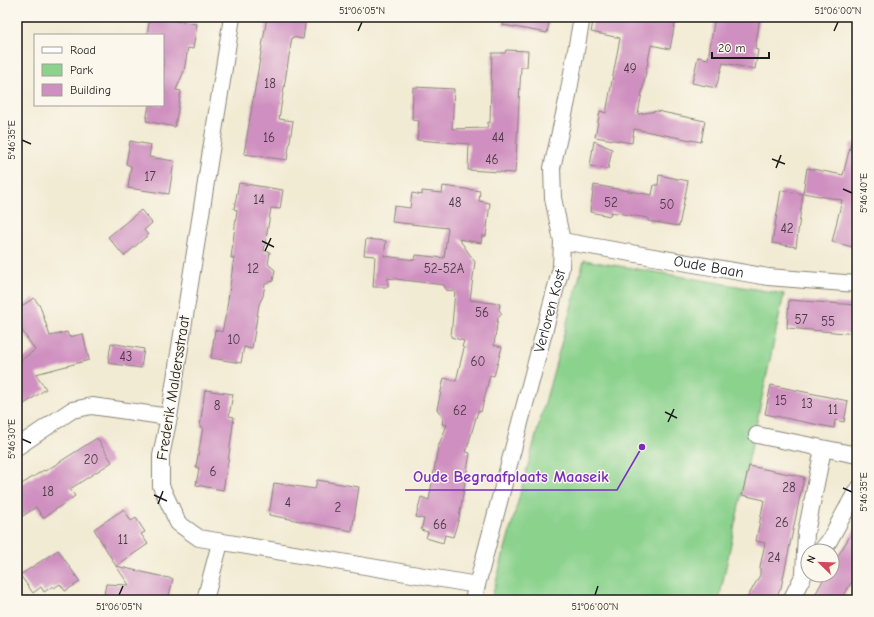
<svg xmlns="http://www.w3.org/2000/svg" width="874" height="617" font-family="'Comic Neue',sans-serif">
  <rect width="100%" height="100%" fill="#fbf7ec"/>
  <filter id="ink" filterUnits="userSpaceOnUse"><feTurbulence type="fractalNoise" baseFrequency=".025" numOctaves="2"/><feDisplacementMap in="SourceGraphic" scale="8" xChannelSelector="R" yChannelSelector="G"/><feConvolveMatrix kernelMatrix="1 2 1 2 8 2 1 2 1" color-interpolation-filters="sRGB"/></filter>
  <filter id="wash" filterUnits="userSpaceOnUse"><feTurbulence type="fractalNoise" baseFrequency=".012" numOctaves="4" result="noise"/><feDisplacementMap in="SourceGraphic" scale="16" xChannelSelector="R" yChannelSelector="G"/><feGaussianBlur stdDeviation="0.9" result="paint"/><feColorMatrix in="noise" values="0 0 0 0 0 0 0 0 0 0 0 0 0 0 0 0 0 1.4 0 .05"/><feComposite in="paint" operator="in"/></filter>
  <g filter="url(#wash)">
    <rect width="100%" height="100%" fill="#f2ebd4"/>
    <path fill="#8bd28d" stroke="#547754" d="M584,260L784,294L719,600H491Z"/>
    <g id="blocks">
      <path fill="#cf8fc0" d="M150,17L197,24L193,49L188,48L184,71L176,90L181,91L175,127L146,121L149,105H163V35H147Z
        M267,17H306L303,39L292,37L279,119L293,121L287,160L244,154Z
        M504,17H550L547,33L503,25Z
        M594,17H676L670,49L651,45L638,114L657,111L705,121L701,142L634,129L632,143L595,137L600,111L606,113L620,38L591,32Z
        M715,17H760L755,49L758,50L755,69L723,63L716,88L692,83L698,57L708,59Z
        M506,50L528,51L527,67H521L515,173L468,170L469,144L417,140L419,121L412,120L413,87L454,89L452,129L487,128L488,122L490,123L492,53H505Z
        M130,141L151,145L149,157L174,161L169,194L128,188L131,166L126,164Z
        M594,141L612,149L608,169L590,166Z
        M851,143H857V248L832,242L842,200L803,193L807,168L843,175Z
        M659,175L688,181L679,226L648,221V218L611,212L610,216L590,212L594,185L652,195L654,185H658Z
        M239,183L283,190L280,209L271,208L264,251L270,252L268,264L275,270L273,281L265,284L263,296L259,304L252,349L244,347L241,363L211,358L215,330L222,332L226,314L234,258H231L237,210L234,209Z
        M443,186L480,191L479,201L490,203L486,236H482L481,243L459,239L475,262L470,300L500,304L499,310L502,314L498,317L494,345L502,347L494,376L490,375L481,412L478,411L466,452L470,453L459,518L453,537L445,535L443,543L426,538L428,532L421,530L424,519L416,517L421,497L429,500L438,447L447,425L442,424L443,418L437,409L444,378L456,381L464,348L462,347L464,341L451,337L455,291L446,290L444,285L388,278V287H373L375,256L364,255L366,239L386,241L384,256L415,260L416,255L444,258L448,228L392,222L394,206L410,208L412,193L422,195V191L442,193Z
        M781,190L803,194L796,247L772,243Z
        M141,210L152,223L144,230L148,235L124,256L108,237Z
        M34,298L40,306L50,336L67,332L69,337L83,334L89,360L36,374L46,389L17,409V363L35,350L17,323V309Z
        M789,300L857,305V334L787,328Z
        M111,343L144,349L141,368L108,363Z
        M771,385L848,401L844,422L835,420L834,428L765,414Z
        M205,390L233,394L229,416L234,417L228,462L223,490L196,485L199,468L196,467L203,427H200Z
        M97,438L112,462L70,489L75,496L43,518L36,507L17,520V487L44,470L45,471L55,465Z
        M749,466L804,477L781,588L775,600H746L760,575V567L765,543L756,541L764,500L742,495Z
        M317,480L359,487L352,531L269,515L274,483L315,489Z
        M124,509L131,521L136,518L145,532L141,534L148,544L116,566L94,529Z
        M857,525V573L841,600H812L826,575H832V565Z
        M58,550L80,582L65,591L60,584L54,588L53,586L44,592L41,587L33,593L20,575Z
        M116,566L173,579L168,600H103L106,584L129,585Z"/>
    </g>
  </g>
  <g filter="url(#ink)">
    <use href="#blocks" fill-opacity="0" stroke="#878478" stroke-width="1"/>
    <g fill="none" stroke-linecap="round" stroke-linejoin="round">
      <defs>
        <g id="street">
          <path d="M232,17L169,417L161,456V486L178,523L199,538L477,585"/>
          <path id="s1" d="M562,241L768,277L857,284"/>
          <path d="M757,435L857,455"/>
          <path d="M17,447L72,410L92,406L169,417"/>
          <path d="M821,551L829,541L857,490"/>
          <path d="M804,574L806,533L823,449"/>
          <path d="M205,600L220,543"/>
          <path id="s2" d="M473,600L561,268L562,241L553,198L552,168L567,101L582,17"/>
          <path d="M791,600L804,574L808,568"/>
        </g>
      </defs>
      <use href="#street" stroke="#878478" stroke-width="18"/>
      <use href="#street" stroke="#fff" stroke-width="16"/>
    </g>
  </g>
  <path fill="none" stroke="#1c1c1c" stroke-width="1.5" d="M358,31L362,22M834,31L838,22M22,140L31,144M772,159L785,164M776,168L781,155M843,189L852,193M262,241L274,247M265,251L271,238M665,412L677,418M668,422L674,409M22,439L31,443M843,488L852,492M154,495L167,501M158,504L163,491M119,595L123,586M595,595L598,586"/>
  <g text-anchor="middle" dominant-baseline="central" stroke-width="3" stroke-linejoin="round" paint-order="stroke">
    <g font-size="13" fill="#493945">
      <text x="630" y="68">49</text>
      <text x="270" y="83">18</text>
      <text x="269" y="137">16</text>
      <text x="498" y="137">44</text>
      <text x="492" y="159">46</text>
      <text x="150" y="176">17</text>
      <text x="259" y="199">14</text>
      <text x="455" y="202">48</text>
      <text x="611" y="202">52</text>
      <text x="667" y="204">50</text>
      <text x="787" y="228">42</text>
      <text x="253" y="268">12</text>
      <text x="444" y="268">52-52A</text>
      <text x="482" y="312">56</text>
      <text x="801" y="319">57</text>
      <text x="828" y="321">55</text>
      <text x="234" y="339">10</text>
      <text x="126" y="356">43</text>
      <text x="478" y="361">60</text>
      <text x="781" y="400">15</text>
      <text x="807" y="403">13</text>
      <text x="217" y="405">8</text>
      <text x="833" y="409">11</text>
      <text x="460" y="410">62</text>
      <text x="91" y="459">20</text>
      <text x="213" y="471">6</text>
      <text x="789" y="487">28</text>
      <text x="48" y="491">18</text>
      <text x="288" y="502">4</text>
      <text x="338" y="507">2</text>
      <text x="782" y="522">26</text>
      <text x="440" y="524">66</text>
      <text x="123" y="539">11</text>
      <text x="774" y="557">24</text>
    </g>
    <g font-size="15" fill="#1c1c1c" stroke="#fbf7ec">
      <text stroke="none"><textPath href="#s1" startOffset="149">Oude Baan</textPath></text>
      <text stroke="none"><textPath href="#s2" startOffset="299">Verloren Kost</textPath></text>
      <text transform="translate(173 388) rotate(-81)">Frederik Maldersstraat</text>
    </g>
  </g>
  <path fill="none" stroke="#7b2cbf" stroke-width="1.5" d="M642 447L617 490H405"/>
  <circle fill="#7b2cbf" stroke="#fbf7ec" stroke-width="1.5" cx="642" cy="447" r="4"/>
  <g font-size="16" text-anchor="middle" font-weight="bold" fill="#7b2cbf" stroke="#fbf7ec" stroke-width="3" stroke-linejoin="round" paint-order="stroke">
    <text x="511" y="482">Oude Begraafplaats Maaseik</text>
  </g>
  <rect width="874" height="617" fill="none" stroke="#fbf7ec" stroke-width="44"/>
  <rect x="34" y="34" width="130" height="72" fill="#fbf7ec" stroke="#a29f99"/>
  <rect x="42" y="47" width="20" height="6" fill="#ffffff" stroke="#a29f99"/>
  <text x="70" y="54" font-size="12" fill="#1c1c1c">Road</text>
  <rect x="42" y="64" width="20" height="12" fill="#8bd28d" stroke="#a29f99"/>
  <text x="70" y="74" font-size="12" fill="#1c1c1c">Park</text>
  <rect x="42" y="84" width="20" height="12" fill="#cf8fc0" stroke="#a29f99"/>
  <text x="70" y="94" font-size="12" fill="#1c1c1c">Building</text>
  <g transform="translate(820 563) rotate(293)"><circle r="19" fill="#fbf7ec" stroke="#a29f99"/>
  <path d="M0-3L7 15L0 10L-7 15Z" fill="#d1495b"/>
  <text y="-6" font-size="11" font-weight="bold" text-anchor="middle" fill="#1c1c1c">N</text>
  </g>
  <path d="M712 52v6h57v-6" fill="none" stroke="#1c1c1c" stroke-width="2"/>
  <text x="718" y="52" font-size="12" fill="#1c1c1c" stroke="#fbf7ec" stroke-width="3" paint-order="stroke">20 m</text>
  <rect x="22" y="22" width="830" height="573" fill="none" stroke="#1c1c1c" stroke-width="1.5"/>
  <g font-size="10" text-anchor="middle" fill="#1c1c1c">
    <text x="362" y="14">51°06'05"N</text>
    <text x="838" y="14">51°06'00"N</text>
    <text transform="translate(11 140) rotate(-90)" y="4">5°46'35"E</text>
    <text transform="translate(863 193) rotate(-90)" y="4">5°46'40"E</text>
    <text transform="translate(11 439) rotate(-90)" y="4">5°46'30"E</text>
    <text transform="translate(863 492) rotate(-90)" y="4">5°46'35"E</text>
    <text x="119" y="610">51°06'05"N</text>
    <text x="595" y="610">51°06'00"N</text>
  </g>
</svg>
